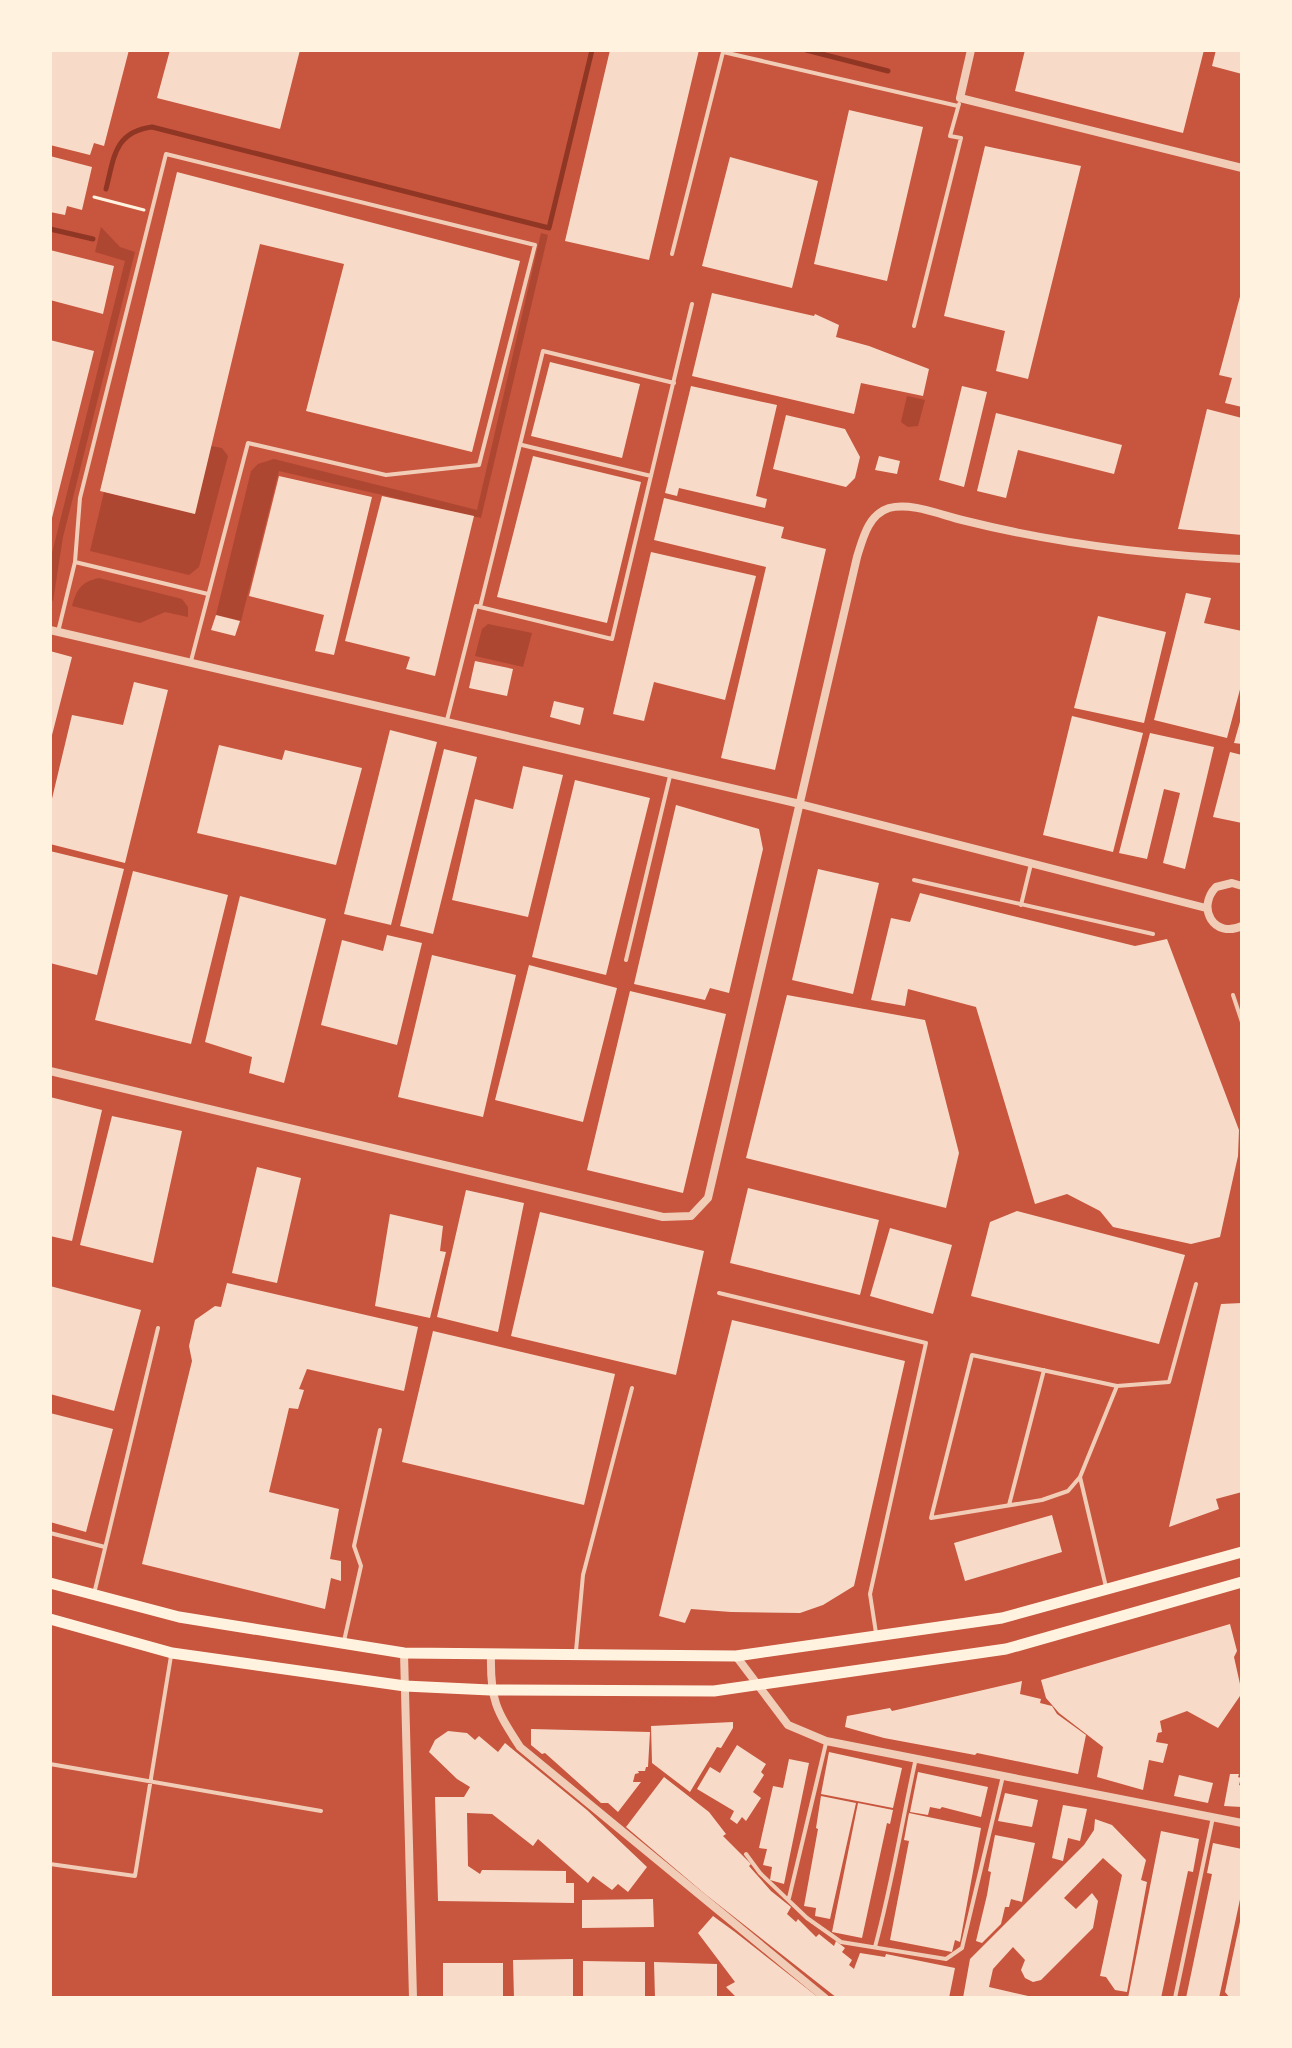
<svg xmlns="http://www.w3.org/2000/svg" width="1292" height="2048" font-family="Signika,sans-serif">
  <rect width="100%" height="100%" fill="#c8553d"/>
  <path fill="#ae4732" d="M101,227L120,247L135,252L63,537L53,601L50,600V561L125,261L95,252Z
    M541,233L548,235L481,518L279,471L241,621L216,615L251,471L258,464L274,459L477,510Z
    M907,396L925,400L918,426L908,427L901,422Z
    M211,446L222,448L228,456L199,567L189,575L90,551L104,492L195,514Z
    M99,578L182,599L188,607V617L165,612L140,623L72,606C77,589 81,582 99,578Z
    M488,624L532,633L523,667L475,656L482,629Z"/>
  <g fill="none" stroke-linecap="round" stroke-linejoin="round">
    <path stroke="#8f3625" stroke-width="5" d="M806,50L888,71
      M106,189C114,158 114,132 152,127L549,228L592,50
      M50,229L93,239"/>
  </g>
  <path fill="#f7dbc8" d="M50,50H129L104,146L94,143L90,155L50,145Z
    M170,50H300L280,129L157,98Z
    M610,50H699L649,260L565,241Z
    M1025,50H1204L1183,133L1015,91Z
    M1216,50H1242V74L1212,66Z
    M849,110L923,127L887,281L814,264Z
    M985,146L1081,166L1028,379L996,371L1005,331L944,316Z
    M50,156L92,167L82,210L67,206L65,215L50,212Z
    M730,157L818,181L792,288L702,266Z
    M177,172L520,261L472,452L306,411L344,264L260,244L195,514L100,491Z
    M50,250L114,266L103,314L50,300Z
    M712,293L814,316L815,314L839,325L836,337L869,346L929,369L923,396L861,383L854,414L692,376Z
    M1241,293H1242V407L1225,403L1232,378L1219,375Z
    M50,340L94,351L51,522H50Z
    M550,362L640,384L622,458L531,436Z
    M691,386L777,405L756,496L767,499L765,508L679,488L677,496L665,493Z
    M962,386L987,392L964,487L939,480Z
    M1207,409L1242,418V535L1178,529Z
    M996,413L1122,445L1114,474L1018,450L1006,498L977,491Z
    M786,415L845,429L860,457L855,478L846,487L773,469Z
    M533,456L641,482L607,623L497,597Z
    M879,456L900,461L897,474L875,470Z
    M279,476L372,497L334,655L315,651L324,615L249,596Z
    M382,496L474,516L435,676L406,669L410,657L345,641Z
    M664,498L784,527L781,538L826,549L775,770L721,758L766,567L654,540Z
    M651,552L756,576L725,700L654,682L644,721L613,714Z
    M1186,593L1211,598L1204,623L1242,631V682L1227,738L1154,720Z
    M216,615L240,621L235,636L211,630Z
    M1098,616L1166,632L1144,723L1074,708Z
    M50,651L72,657L51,739H50Z
    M475,661L513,669L507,696L469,688Z
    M134,682L168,690L125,863L50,844V807L72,715L123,725Z
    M554,701L584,708L580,725L550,717Z
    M1072,716L1143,733L1113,852L1043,835Z
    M1241,718H1242V744L1234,743Z
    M390,730L437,742L391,925L344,914Z
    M1150,733L1214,747L1185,869L1163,863L1180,793L1164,789L1147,859L1119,853Z
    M219,745L282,760L285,750L362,768L336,865L197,833Z
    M444,749L477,757L433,934L400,926Z
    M1230,752L1242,755V823L1213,817Z
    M523,766L563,775L528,917L452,900L475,799L513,809Z
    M575,780L650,798L606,975L532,957Z
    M676,805L759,829L763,849L729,993L710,988L705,1000L634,984Z
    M50,851L124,869L97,975L50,963Z
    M818,869L879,883L853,994L792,980Z
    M133,871L228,895L191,1044L95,1020Z
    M920,893L1135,946L1167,939L1239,1130L1238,1156L1220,1237L1191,1244L1113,1227L1100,1211L1067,1194L1035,1204L976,1007L908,989L905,1006L871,1000L891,918L910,922Z
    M240,896L326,919L284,1083L249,1073L252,1057L205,1042Z
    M387,935L422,943L397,1045L321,1025L342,940L383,951Z
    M432,955L516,975L483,1117L398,1097Z
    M529,965L617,988L583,1122L495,1100Z
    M630,991L726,1014L683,1193L587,1170Z
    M787,995L925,1020L959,1153L946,1208L746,1158Z
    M50,1097L102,1110L72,1241L50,1236Z
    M112,1116L182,1131L153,1263L80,1245Z
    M257,1167L301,1178L277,1283L232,1273Z
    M748,1188L879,1220L860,1295L730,1263Z
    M466,1190L524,1203L498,1332L437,1317Z
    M1017,1211L1185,1255L1159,1344L971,1296L990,1222Z
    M540,1212L704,1251L676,1375L511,1336Z
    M390,1214L443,1226L440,1251L446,1252L430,1318L375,1306Z
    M890,1228L952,1245L933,1314L870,1296Z
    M227,1283L418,1327L404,1391L307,1369L299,1389L304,1390L298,1409L289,1408L269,1492L339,1509L330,1559L341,1561V1581L331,1578L325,1609L142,1564L192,1361L189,1346L195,1320L215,1306L221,1307Z
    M50,1286L141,1310L114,1411L50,1394Z
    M1242,1303V1492L1216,1499L1219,1509L1169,1527L1221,1304Z
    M732,1320L905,1361L854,1586L823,1605L800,1613L731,1612L691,1609L685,1623L659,1616Z
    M433,1331L615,1374L584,1505L402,1462Z
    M50,1413L113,1429L86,1532L50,1522Z
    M1052,1515L1062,1552L965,1581L954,1543Z
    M1230,1624L1237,1651L1234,1657L1242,1693L1218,1728L1187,1711L1160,1721L1162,1732L1158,1733L1156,1742L1168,1744L1163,1763L1149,1760L1143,1790L1097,1777L1103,1747L1059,1713L1046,1698L1041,1680Z
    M1022,1681L1020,1694L1041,1699L1040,1703L1052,1706L1057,1714L1086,1735L1078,1774L977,1753L975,1755L884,1738L845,1727L847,1716L890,1708L892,1711Z
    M733,1722V1728L721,1748L717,1747L690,1792L652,1763L651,1726Z
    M531,1729L650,1732L648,1767H646L645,1771H638L639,1773L635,1774L633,1782H641L618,1812L608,1803H601L545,1753L542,1754L531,1745Z
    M448,1731L467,1733L475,1740L479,1736L498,1752L505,1743L587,1810L647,1867L628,1892L618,1884L612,1890L593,1876L588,1883L538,1839L533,1846L492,1814L467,1813L468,1866L480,1874L482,1870L566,1871V1883H574V1903L438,1901L435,1797H464L470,1787L457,1779L429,1752L435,1740Z
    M737,1745L766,1764L761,1772L764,1775L753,1792L761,1798L746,1821L742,1817L737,1824L730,1819L734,1811L697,1789L710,1767L720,1773Z
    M829,1752L902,1768L893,1808L821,1794Z
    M789,1759L809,1763L784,1884L770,1880L772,1867L763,1865L767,1849L759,1848L773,1786L783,1788Z
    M918,1772L988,1787L981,1817L942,1807L940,1809L930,1807L928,1815L910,1812Z
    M1230,1774H1239L1238,1777L1241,1778L1239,1785L1242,1786V1807L1224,1806Z
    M1179,1775L1213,1783L1208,1803L1174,1796Z
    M664,1777L709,1812L726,1834L723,1836L751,1864L749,1866L771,1891L791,1907L787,1914L796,1922L798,1919L816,1937L819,1934L834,1946L836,1941L845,1948L842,1952L852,1960L849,1965L854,1969L860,1953L885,1957L886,1954L955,1968L949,1998H837L705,1894L626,1827Z
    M1005,1793L1038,1800L1032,1827L998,1821Z
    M821,1796L856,1803L830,1919L815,1916L816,1908L804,1906L818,1829L816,1828Z
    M858,1803L893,1810L890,1824L887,1823L862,1938L832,1932Z
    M1063,1805L1087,1809L1080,1841L1068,1838L1063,1861L1052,1858Z
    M909,1813L981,1828L960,1942L955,1940L952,1952L890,1940L909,1841L904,1840Z
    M1095,1819L1112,1825L1146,1860L1141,1880L1147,1882L1127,1992L1115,1990L1106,1977L1100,1976L1122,1875L1103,1858L1064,1898L1076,1909L1092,1893L1098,1901L1093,1928L1041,1980L1033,1982L1025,1978L1021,1970L1025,1960L1013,1947L993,1969L989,1987L1037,1998H963L970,1959L1084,1845L1094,1830Z
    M1161,1831L1199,1839L1193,1872L1188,1871L1161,1998H1128Z
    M995,1835L1035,1843L1022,1902L1011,1899L1009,1907H1005L1001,1924L982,1943L976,1941L987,1895L991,1872L988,1871Z
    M1213,1843L1242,1849V1890L1219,1998H1186L1212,1874L1207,1873Z
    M653,1899L654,1927L582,1928V1900Z
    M713,1916L735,1932L819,1998H737L726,1987L735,1982L698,1933Z
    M1241,1917L1242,1998H1230L1225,1992Z
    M573,1959V1998H514L513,1960Z
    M583,1961L645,1962V1998H583Z
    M654,1962L717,1964V1998H655Z
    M443,1963H503V1998H443Z"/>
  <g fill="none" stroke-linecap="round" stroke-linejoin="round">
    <path stroke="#fff3e0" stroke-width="3" d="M94,197L144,210"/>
    <path stroke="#f1ccb7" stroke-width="4" d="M672,254L723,52L958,106
      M914,326L961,138L950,136L959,104
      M522,445L651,476
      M75,562L208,594
      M480,607L612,639L692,304
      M58,632L75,562L80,498L166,154L535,245L479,465L386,475L248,443L191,661
      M447,720L476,606L480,607L543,351L674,383
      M914,880L1153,934
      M1021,905L1031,864
      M626,960L670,776
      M1233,995L1242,1022
      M719,1293L926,1343L870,1594L876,1633
      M1117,1386L1080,1477L1068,1491L1042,1500L931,1518L972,1355L1117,1386L1169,1382L1196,1284
      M1080,1477L1106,1587
      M1009,1505L1044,1370
      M50,1533L105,1547
      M94,1594L158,1328
      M344,1641L361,1566L354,1546L380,1430
      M576,1651L583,1575L632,1388
      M50,1764L321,1811
      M746,1854L760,1873L807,1918L841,1942L946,1959L962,1948L1003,1776
      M50,1864L135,1876L171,1656
      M789,1898L826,1743
      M875,1947C892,1885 902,1821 916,1758
      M1175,1998L1213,1817"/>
    <path stroke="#f1ccb7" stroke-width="8" d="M971,50L960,98L1242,168
      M50,630L800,804L1206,908
      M1242,886L1232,883L1216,887C1196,908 1214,939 1242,926
      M50,1071L663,1217L691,1216L708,1198L857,557C863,538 868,515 889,508C911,502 941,515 962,520C1054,543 1147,555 1242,559
      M404,1653L413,1998
      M491,1655C490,1700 496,1710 520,1747L825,1998
      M736,1656L788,1725L826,1741L1242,1823"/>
    <path stroke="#fff3e0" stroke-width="11" d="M50,1583L179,1617L404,1653L736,1656L1002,1618L1242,1552
      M50,1619L172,1653L405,1686L490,1690L714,1691L1006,1649L1242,1582"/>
  </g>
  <rect width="1292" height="2048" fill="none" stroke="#fff3e0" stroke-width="104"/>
</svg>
